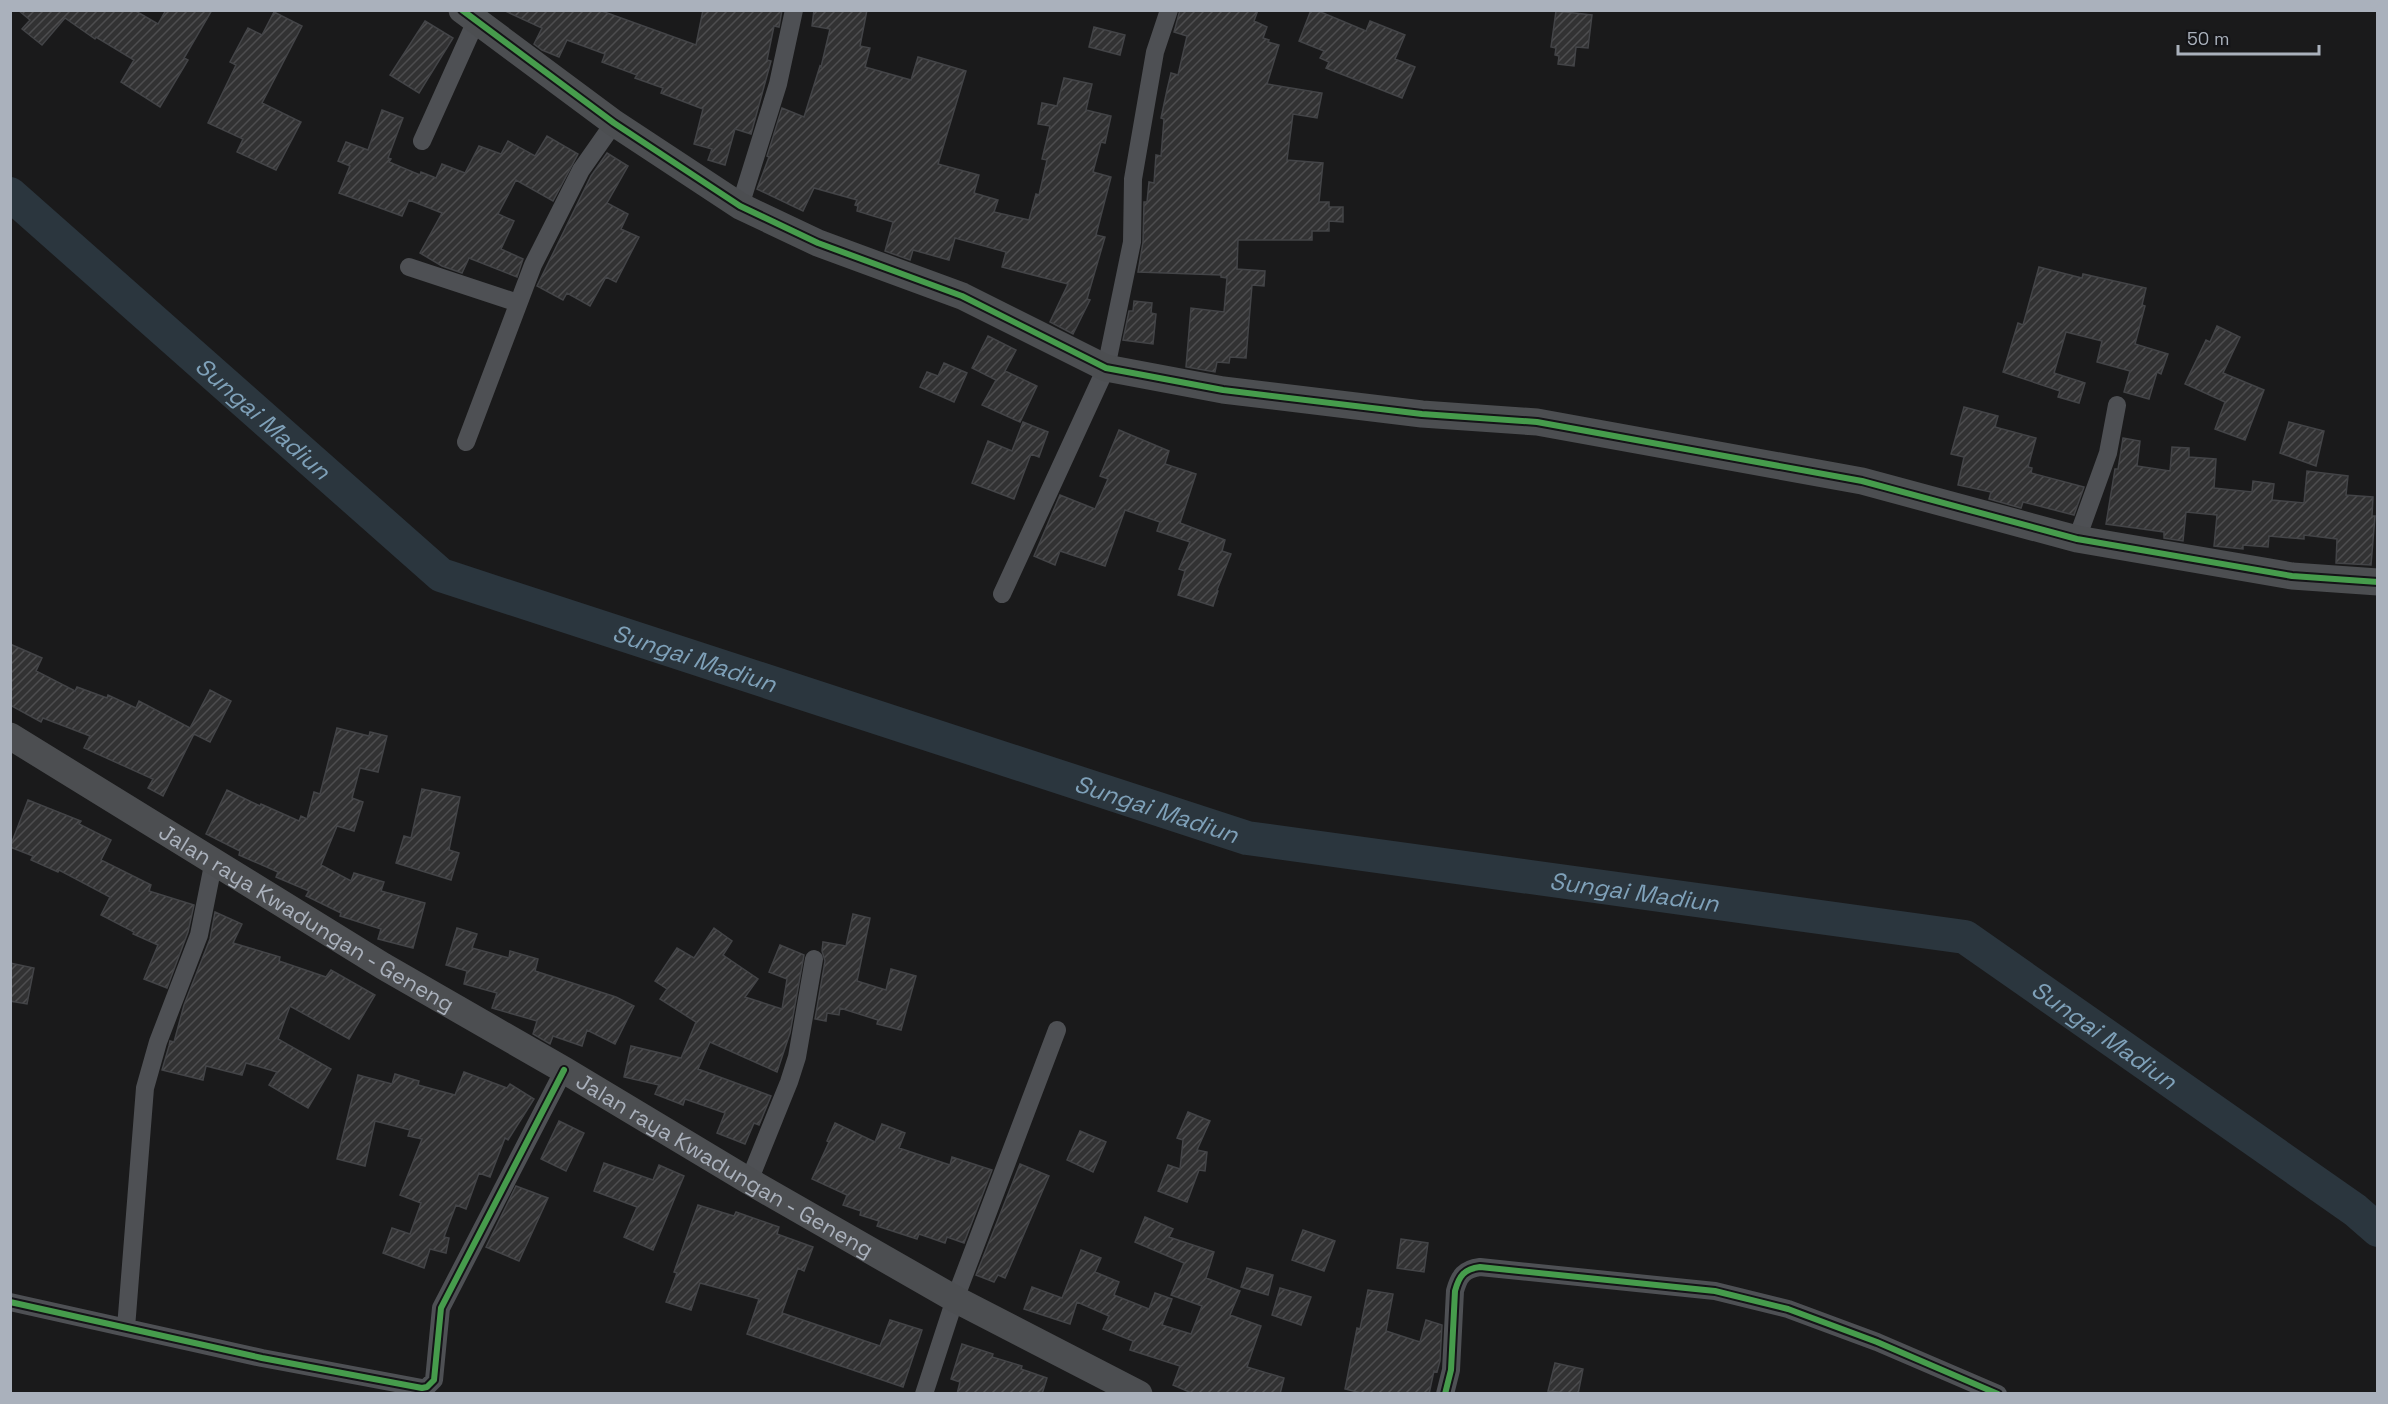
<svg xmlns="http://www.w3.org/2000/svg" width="2388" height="1404" font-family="'Space Grotesk',sans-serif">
  <defs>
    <pattern id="building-hatch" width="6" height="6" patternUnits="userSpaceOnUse" patternTransform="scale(1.5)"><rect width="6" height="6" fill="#323233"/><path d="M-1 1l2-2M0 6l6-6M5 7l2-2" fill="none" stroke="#4d4d4f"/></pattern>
  </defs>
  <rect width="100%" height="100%" fill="#1a1a1b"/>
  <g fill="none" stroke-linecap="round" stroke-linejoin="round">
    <path stroke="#2b363e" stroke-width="34" id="s1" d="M10,194L441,575L1247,838L1965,937L2355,1210L2378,1230"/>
  </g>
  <path fill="url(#building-hatch)" stroke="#434447" stroke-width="1.5" d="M18,10H134L158,24L166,10H212L184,58L188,60L160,107L121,82L134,60L96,37L95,39L65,18L42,45L22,29L30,20Z
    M503,10H599L696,45L703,10H782L779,27L774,26L767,60L771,61L751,134L735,129L725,165L708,160L712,149L694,144L703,109L661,93L663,88L635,78L637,75L602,62L605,54L567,40L559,57L542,50L534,44L542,28Z
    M814,10H867L860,46L870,48L865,67L911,80L918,57L966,71L938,164L979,175L974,193L998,200L994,212L1029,220L1036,194L1039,195L1047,160L1042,159L1050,126L1038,124L1042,103L1057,106L1064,78L1092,84L1086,110L1111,116L1105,143L1101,142L1093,172L1111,177L1096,235L1105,237L1087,299L1090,300L1073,334L1050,322L1068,284L1002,267L1006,252L955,238L949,260L913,250L910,260L885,251L893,222L857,211L858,206L855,205L857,200L814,188L803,211L757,189L769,157L767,156L782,108L804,117L820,66L821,67L830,29L812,26Z
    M1180,10H1258L1254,21L1267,27L1263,38L1269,40L1268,42L1279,45L1267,84L1322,93L1317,118L1293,114L1287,160L1323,163L1319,202H1329V207H1343V222L1329,221V231H1312V240H1238L1237,269L1265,271L1264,286L1252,285L1246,358L1230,357L1229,363L1217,362L1215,372L1186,367L1191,308L1224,312L1227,278L1221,277V275L1138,272L1143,242L1144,202H1147L1149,182L1154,183L1156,155L1161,156L1164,119L1161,118L1167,90L1171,73L1178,75L1187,36L1174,32Z
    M1311,10H1316L1366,31L1370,21L1405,35L1395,59L1415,67L1402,98L1326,68L1329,62L1320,58L1324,51L1299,41Z
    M1556,11L1592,15L1588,48L1576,47L1574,66L1558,64L1559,56L1555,55L1556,48L1551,47Z
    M274,12L302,26L262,103L301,122L276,170L237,152L243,139L208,123L236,65L230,62L248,28L262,35Z
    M425,21L453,38L419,93L390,75Z
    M1094,27L1125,35L1120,55L1089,47Z
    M382,110L403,118L388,158L391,159L389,162L420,175L421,172L436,178L442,164L465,173L479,146L501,154L508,141L535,156L547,136L578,154L553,201L516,180L498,214L514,221L501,249L523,259L517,277L469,258L462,273L442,266L420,253L442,213L409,200L402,216L339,193L350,166L338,161L346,142L368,150Z
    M607,153L628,166L607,203L628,214L621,229L639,237L616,282L606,277L590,306L567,293L563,300L537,286L591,176Z
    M2039,267L2082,278L2083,274L2146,288L2142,305L2145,306L2135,344L2168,354L2161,374L2157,372L2149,399L2124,392L2130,371L2097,362L2102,341L2066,332L2054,373L2085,383L2079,403L2058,397L2060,391L2003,372L2018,323L2023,325Z
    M1134,301L1152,303L1151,313L1156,314L1153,344L1123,340L1129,311H1133Z
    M2217,326L2240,337L2223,373L2264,390L2245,440L2215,429L2225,402L2185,384L2206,340L2210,342Z
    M988,336L1016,350L1005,371L1037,386L1020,422L982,405L996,380L972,368Z
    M944,363L967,373L954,402L920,387L927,372L938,376Z
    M1964,407L1998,416L1995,427L2036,438L2028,467L2032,468L2031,473L2084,487L2074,515L2023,502L2021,508L1989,499L1991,492L1958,485L1964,457L1951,454Z
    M1023,422L1048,432L1039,457L1031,454L1014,499L972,483L988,441L1012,451Z
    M2289,422L2324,431L2316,466L2280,453Z
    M1119,430L1169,451L1165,464L1196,474L1180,523L1225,540L1222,551L1231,554L1217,590L1218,591L1213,606L1178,595L1185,571L1179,569L1190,542L1157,531L1160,522L1125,510L1105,566L1060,551L1055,565L1034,556L1060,495L1095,509L1108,479L1100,476Z
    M2123,438L2140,441L2137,466L2170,471L2172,447L2189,448V457L2216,459L2214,488L2252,492L2253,481L2274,484L2272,500L2304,503L2307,471L2348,476L2346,495L2373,497L2372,516H2375L2371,565L2336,563L2337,539L2304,535V539L2269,536L2268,547L2243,545V549L2214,546L2217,515L2186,512L2183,541L2164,538V532L2106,524L2115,469H2118Z
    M10,644L42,658L36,671L75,691L77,687L107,698L108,695L136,708L139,701L190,728L210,690L231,701L210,742L194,734L163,796L148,788L153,779L84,748L90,736L43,718L41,722L10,705Z
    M337,728L369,736L370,732L387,736L378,772L360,768L352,798L363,802L354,831L337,826L321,865L351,881L354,873L384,882L381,891L425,903L413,948L378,939L381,929L340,916L341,913L306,896L309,891L276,877L278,872L239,855L240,851L206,834L227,790L260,806L261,804L299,821L301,816L307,819L314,792L320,794Z
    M422,789L460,797L449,850L459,853L451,880L396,863L404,836L411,838Z
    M28,800L81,821L79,824L111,840L101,860L151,885L149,891L194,905L188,932L167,988L144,979L158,945L133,934L134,932L101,915L110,897L59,870L58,872L31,860L33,856L10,847Z
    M215,912L242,924L233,943L280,957L279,961L326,977L331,970L375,995L349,1039L290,1006L278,1039L331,1069L308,1108L269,1085L277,1072L246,1063L242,1075L206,1066L203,1080L162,1070L169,1046L170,1041L174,1042L184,1005L210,939Z
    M853,914L870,918L857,981L886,990L891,969L916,976L901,1030L877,1024L878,1020L840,1008L839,1015L827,1013L826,1021L815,1019L825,961L822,951L823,942L846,946Z
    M457,928L477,934L472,948L509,958L510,951L538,959L535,971L616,997L634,1006L615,1044L587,1030L582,1046L553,1036L550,1044L533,1034L537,1021L492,1008L497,993L464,984L467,971L446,965Z
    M714,928L732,941L723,955L758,979L745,997L782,1009L787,979L769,972L780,945L804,955L790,1033L777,1072L710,1042L698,1069L771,1096L759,1125L754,1123L745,1144L717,1133L725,1113L685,1099L683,1105L655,1094L659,1085L624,1077L631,1046L681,1058L696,1022L660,999L667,989L655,981L677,948L694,958Z
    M10,963L34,968L27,1004L10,1001Z
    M464,1072L507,1088L510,1084L534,1099L508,1140L505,1138L490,1177L479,1173L466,1209L456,1205L444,1237L449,1238L446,1253L430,1249L424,1268L383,1253L392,1228L410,1234L421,1203L400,1195L422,1139L408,1136L410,1130L375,1121L365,1166L337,1159L358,1075L392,1084L395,1074L419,1081L418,1085L455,1095Z
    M1188,1112L1210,1121L1197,1150L1207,1152L1205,1171L1199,1170L1187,1202L1158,1191L1168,1165L1180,1169L1183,1140L1177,1138Z
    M559,1121L584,1133L566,1171L541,1159Z
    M835,1123L875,1142L882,1124L905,1133L899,1148L950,1165L952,1157L992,1170L964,1243L947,1237L945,1243L919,1234L917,1239L877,1226L879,1221L860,1215L861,1211L843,1205L847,1195L812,1179L829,1142L827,1141Z
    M1080,1131L1106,1142L1093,1172L1067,1160Z
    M604,1163L653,1180L659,1165L684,1176L653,1250L624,1237L637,1207L594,1191Z
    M1020,1164L1049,1176L1005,1278L998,1275L994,1282L976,1275Z
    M516,1186L548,1198L519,1261L486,1247Z
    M698,1205L734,1216L736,1212L779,1227L777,1234L813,1247L804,1271L798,1268L782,1313L880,1346L890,1320L922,1330L903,1387L747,1334L759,1299L700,1283L691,1310L666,1302L677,1273L674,1272Z
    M1145,1217L1173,1229L1169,1237L1214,1252L1206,1278L1240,1291L1230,1315L1261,1326L1247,1367L1284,1378L1280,1394H1194L1173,1385L1180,1366L1130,1350L1133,1341L1103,1329L1109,1316L1077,1302L1070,1324L1024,1309L1032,1287L1062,1298L1081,1250L1101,1258L1095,1272L1119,1282L1114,1295L1149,1309L1155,1293L1172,1299L1162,1325L1191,1334L1202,1306L1171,1295L1184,1263L1135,1242Z
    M1303,1230L1335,1241L1324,1271L1292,1260Z
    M1401,1239L1428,1243L1424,1272L1397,1268Z
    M1247,1268L1273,1275L1268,1295L1241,1287Z
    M1280,1288L1311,1297L1301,1325L1272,1315Z
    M1368,1290L1393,1294L1386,1331L1420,1342L1426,1320L1442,1325L1440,1361L1437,1372L1434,1371L1429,1394H1365L1345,1389L1357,1328L1360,1329Z
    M962,1344L993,1354L992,1357L1022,1366L1021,1369L1047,1378L1042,1394H957L960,1382L951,1379Z
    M1555,1363L1583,1369L1578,1394L1548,1391Z"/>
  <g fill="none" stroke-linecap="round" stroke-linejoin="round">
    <path stroke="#4e5054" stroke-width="18" d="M422,141L476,21
      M740,206L778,84L794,10
      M409,267L518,303
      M466,442L533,265L581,170L614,123
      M2077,539L2108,453L2117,405
      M1002,594L1106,368L1132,242L1133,179L1155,52L1169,10
      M749,1181L789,1082L797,1057L814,959
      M10,1302L262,1358L422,1388L427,1387L434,1380L441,1308L564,1070
      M126,1328L145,1088L158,1042L199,935L214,860
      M924,1394L955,1299L1057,1030
      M1445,1394L1451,1370L1455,1291C1459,1276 1464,1269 1480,1267L1715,1291L1788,1309L1877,1342L1998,1394"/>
    <g stroke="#4c4e51" stroke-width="27">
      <path d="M462,10L614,123L740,206L818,243L962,296L1106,368L1223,390L1422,414L1537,422L1862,481L2077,539L2292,576L2378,582"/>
      <path id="s2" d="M10,736L383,966L564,1070L749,1181L955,1299L1139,1394"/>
    </g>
    <defs>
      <path id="cycleway" d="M462,10L614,123L740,206L818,243L962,296L1106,368L1223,390L1422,414L1537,422L1862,481L2077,539L2292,576L2378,582
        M10,1302L262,1358L422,1388L427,1387L434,1380L441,1308L564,1070
        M1445,1394L1451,1370L1455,1291C1459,1276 1464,1269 1480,1267L1715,1291L1788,1309L1877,1342L1998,1394"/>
    </defs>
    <use href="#cycleway" stroke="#141417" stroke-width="10"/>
    <use href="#cycleway" stroke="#469c4c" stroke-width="6"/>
  </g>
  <g text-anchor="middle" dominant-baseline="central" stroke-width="4.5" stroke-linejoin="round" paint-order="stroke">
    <g font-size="22" fill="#aab1bc" stroke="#141417">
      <text stroke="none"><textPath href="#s2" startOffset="348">Jalan raya Kwadungan - Geneng</textPath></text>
      <text stroke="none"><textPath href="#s2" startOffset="834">Jalan raya Kwadungan - Geneng</textPath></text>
    </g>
    <g font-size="24" font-style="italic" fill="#7fa1b9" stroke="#141417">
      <text stroke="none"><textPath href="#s1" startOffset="338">Sungai Madiun</textPath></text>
      <text stroke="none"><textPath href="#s1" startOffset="842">Sungai Madiun</textPath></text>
      <text stroke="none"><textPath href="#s1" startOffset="1328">Sungai Madiun</textPath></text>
      <text stroke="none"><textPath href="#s1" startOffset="1814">Sungai Madiun</textPath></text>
      <text stroke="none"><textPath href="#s1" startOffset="2318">Sungai Madiun</textPath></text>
    </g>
  </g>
  <rect width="2388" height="1404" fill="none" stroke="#aab1bc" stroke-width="24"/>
  <path d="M2178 45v9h141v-9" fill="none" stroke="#aab1bc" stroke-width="3"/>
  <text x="2187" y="45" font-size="18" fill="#aab1bc" stroke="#141417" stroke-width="4.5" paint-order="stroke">50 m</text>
</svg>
